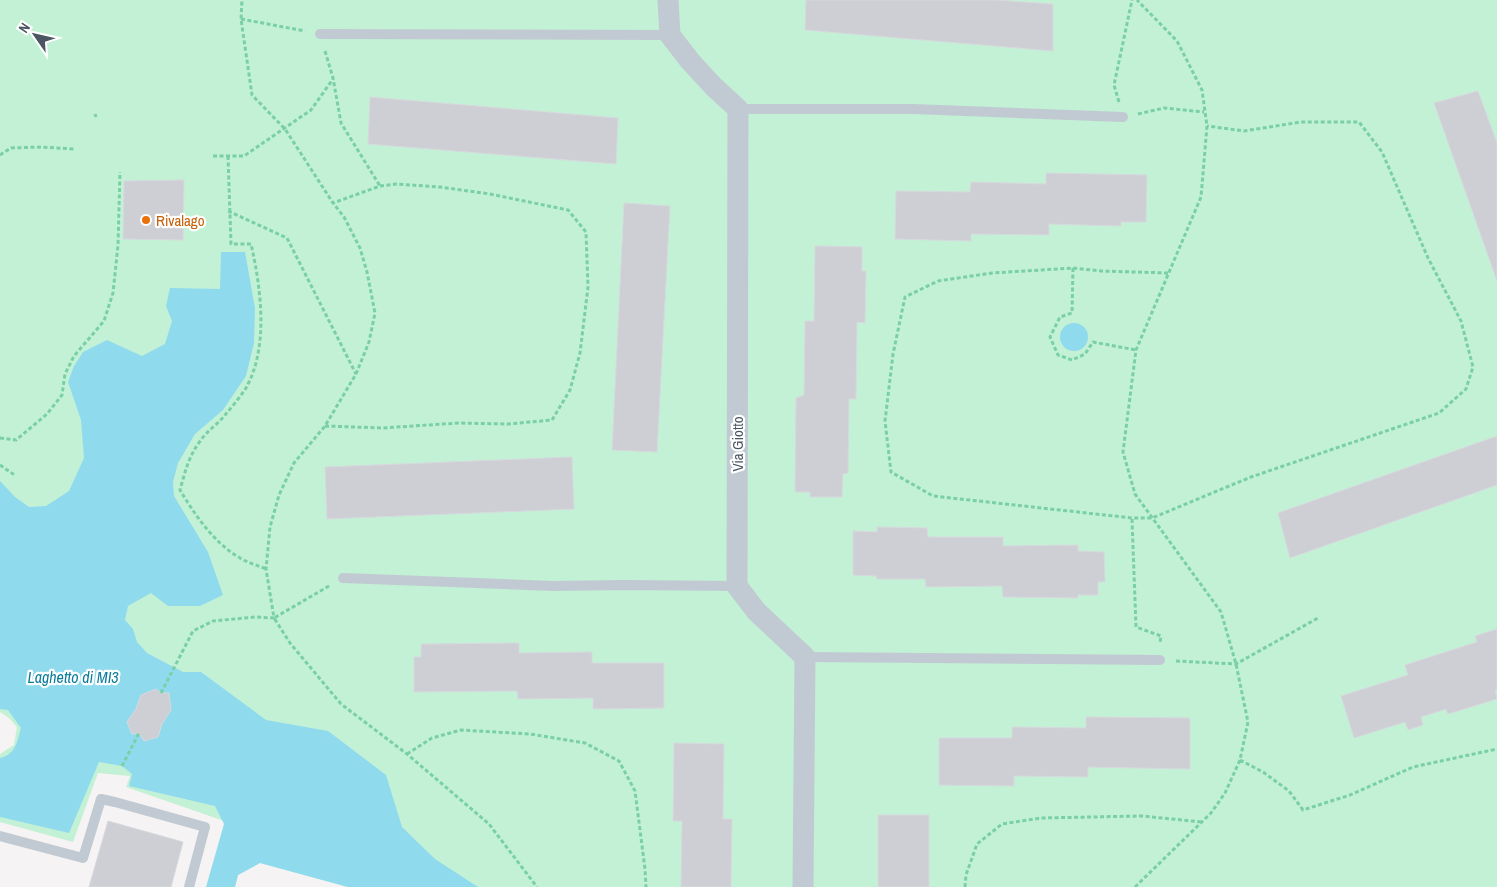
<svg xmlns="http://www.w3.org/2000/svg" width="1497" height="887" font-family="'Archivo Narrow',sans-serif">
  <rect width="100%" height="100%" fill="#f5f3f3"/>
  <path fill="#c3f1d5" d="M0,0H1497V887H348L260,863L238,875L235,887L227,822L126,787L130,776L98,773L73,842L0,822V754L14,745L17,727L9,718L0,712Z"/>
  <path fill="#90daee" d="M221,252H245L255,308L254,343L246,376L223,410L195,434L178,463L173,482L174,496L208,552L223,595L200,606H168L151,593L128,606L125,620L133,629L137,642L147,653L183,672H201L266,720L328,731L386,775L402,827L435,859L478,887H348L260,863L238,875L235,887H206L224,824L215,806L129,786L132,774L122,766L99,762L69,833L0,817V758C16,754 17,742 21,728L8,710L0,709V481L15,497L29,507L46,506L69,491L84,458L81,420L68,382L74,366L83,352L107,340L142,356L165,344L172,321L166,306L170,288L220,289Z
    M1060 337a14 14 0 1 1 28 0a14 14 0 1 1-28 0Z"/>
  <path fill="#cdcfd5" stroke="#d7d9de" d="M806,0H996L1053,4V51L805,30Z
    M1478,91L1497,143V281L1434,103Z
    M370,97L618,118L616,164L368,144Z
    M1046,173L1147,175L1146,222H1121V226L1049,224V235L971,234V241L895,239L896,191L970,192L971,182L1046,184Z
    M184,180L183,240L123,239L124,181Z
    M624,203L670,206L657,452L612,450Z
    M815,246L862,247V271H866L865,323L857,322L856,399H849L848,473L843,474L842,497H810V492H795L796,398L804,395L805,321H814Z
    M1497,436V485L1290,558L1278,513Z
    M572,457L574,509L327,519L325,467Z
    M877,527L927,528L928,537H1003V546L1078,545V551L1104,552L1105,582H1098V595H1078V598L1003,597L1002,586L926,587L925,579H877L876,576L853,575V531L877,532Z
    M1497,629V690H1495L1497,699L1448,714L1446,709L1421,717L1423,725L1408,730L1405,722L1354,738L1341,696L1408,675L1405,665L1477,642L1475,636Z
    M519,643V653L592,652V663H664V708L593,709V698L518,699L517,691L414,692V657H421V644Z
    M156,689L161,693H169L171,710L162,724L158,737L144,741L139,733L132,734L127,722L136,709L141,695Z
    M1086,717L1190,718V769L1088,767V777L1014,776V786L939,785V738H1012V727L1086,728Z
    M674,743L724,744L723,819H732L731,887H681L682,821H673Z
    M878,815H929V887H878Z
    M108,821L183,842L171,887H89Z"/>
  <g fill="none" stroke-linecap="round" stroke-linejoin="round">
    <path stroke="#7ad0a6" stroke-width="3" stroke-dasharray="4 2.5" stroke-linecap="butt" d="M241,19L305,31
      M325,51L333,78L341,123L380,186
      M1119,102L1114,85L1132,0
      M95,114L96,117
      M1138,114L1164,108L1204,112
      M0,155L11,148L41,147L75,149
      M213,156H244L311,110L333,79
      M228,156L231,244H251C261,288 269,347 246,388C240,397 232,407 225,415C218,424 207,431 201,440C189,455 185,472 180,490C195,515 214,543 240,558C248,563 257,565 266,569
      M228,211L287,238L356,374
      M1073,268L1072,313L1060,317L1050,337L1058,355L1072,360L1085,354L1093,342L1136,350
      M1168,273L1101,271L1073,268L992,273L938,281L905,297L893,354L885,421L891,472L933,496L1132,518H1152L1251,477L1439,413L1466,389L1473,367L1461,321L1428,258L1382,152L1359,122H1301L1244,131L1207,126
      M325,426L382,428L459,423L508,424L552,420L570,390L580,353L588,287L586,232L568,210L490,194L440,187L396,184L380,186L333,203
      M0,438L16,440L47,414L62,395L65,374L74,356L104,321L113,293L118,245L120,172
      M0,465L16,476
      M1132,519L1136,627L1161,636L1160,643
      M329,586L274,618L290,643L341,704L407,754L489,824L537,887
      M1176,661L1236,664L1318,618
      M161,693L193,631L213,621L255,617L274,618L266,569L270,527L279,495L294,463L325,426L356,374L369,342L375,313L367,272L360,248L344,217L333,203L285,129L252,95L241,19L242,0
      M407,754L432,738L461,730L530,734L585,743L619,761L635,791L645,869L646,887
      M1240,760L1263,772L1289,791L1303,810L1350,795L1413,767L1497,749
      M122,766L139,733
      M965,887L966,875L977,844L1002,824L1041,818L1142,816L1202,822
      M1135,887L1211,813L1225,793L1240,760L1248,722L1236,664L1221,612L1135,494L1123,452L1136,350L1201,197L1207,126L1202,90L1177,41L1137,0"/>
    <path stroke="#c1cad2" stroke-width="10" d="M320,34L670,35
      M738,109H913L1123,117
      M343,578L553,586L624,585L737,586
      M805,657L1160,660
      M0,836L83,858L101,799L115,802L205,827L189,887"/>
    <path stroke="#c1cad2" stroke-width="21" d="M668,0L670,35L690,61L714,87L738,109L737,586L757,612L805,657L803,887"/>
  </g>
  <circle fill="#e8710a" stroke="#fff" stroke-width="2" cx="146" cy="220" r="5"/>
  <g text-anchor="middle" dominant-baseline="central" stroke-width="4.5" stroke-linejoin="round" paint-order="stroke">
    <g font-size="15" fill="#c56008" stroke="#fff" text-anchor="start">
      <text x="156" y="220">Rivalago</text>
    </g>
    <g font-size="15" fill="#4a5661" stroke="#fff">
      <text transform="translate(737 444) rotate(-90)">Via Giotto</text>
    </g>
    <g font-size="16" font-style="italic" fill="#0c7c9b" stroke="#fff">
      <text x="73" y="677">Laghetto di MI3</text>
    </g>
  </g>
  <g transform="translate(35 35) rotate(304)" stroke="#ffffff" stroke-width="4" paint-order="stroke">
  <path d="M0-4L9 19L0 12L-9 19Z" fill="#4a5661"/>
  <text y="-8" font-size="14" font-weight="bold" text-anchor="middle" fill="#4a5661">N</text>
  </g>
</svg>
